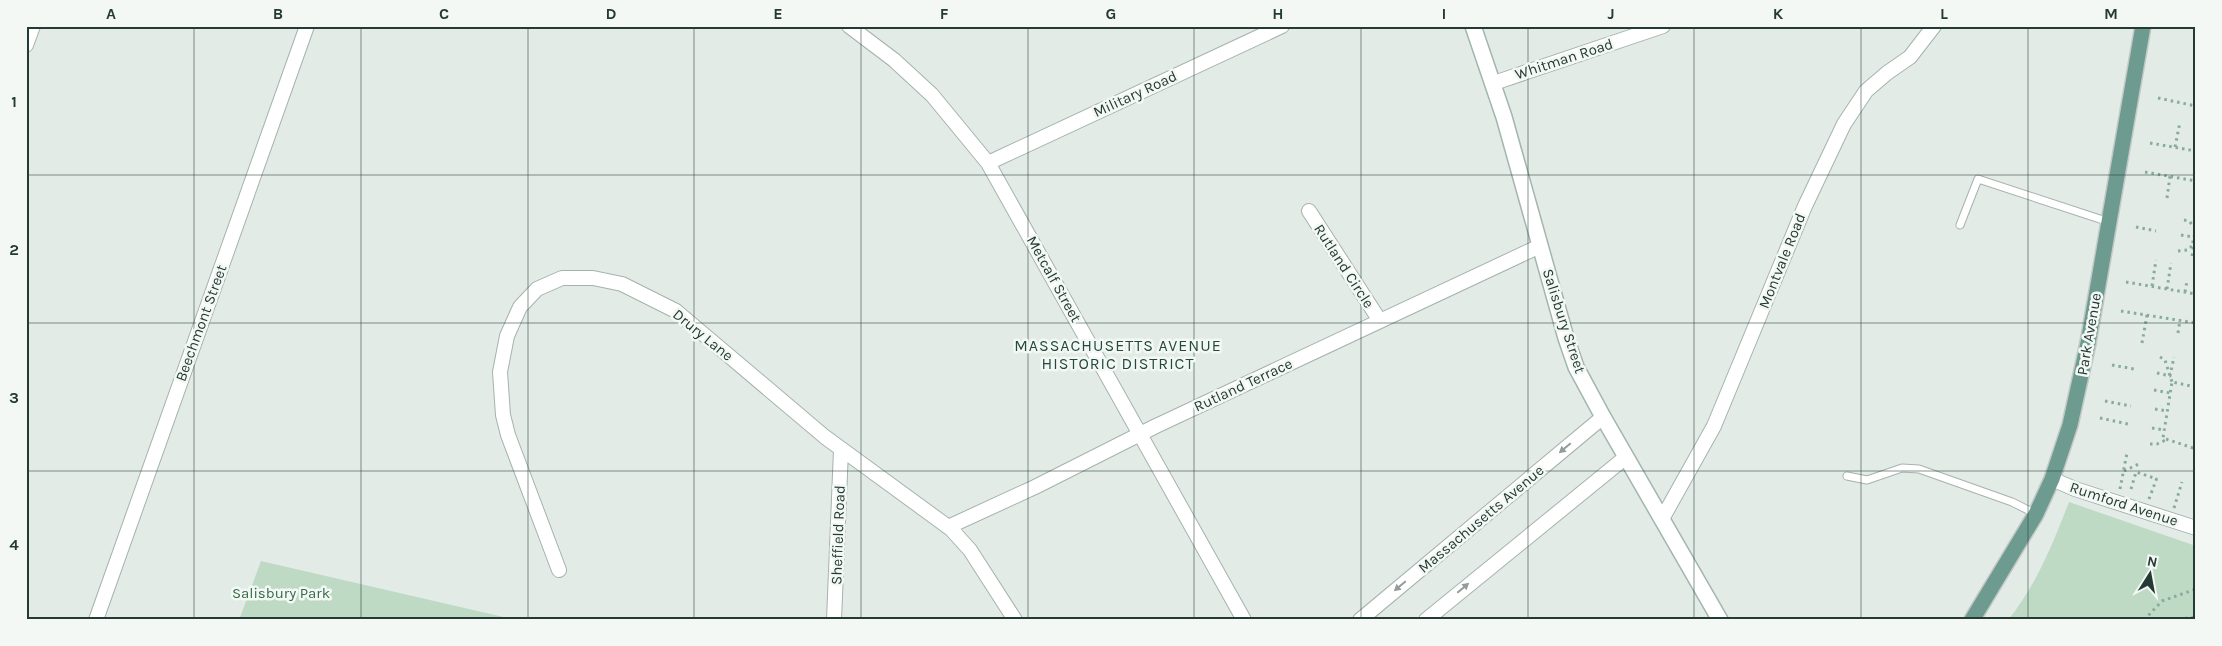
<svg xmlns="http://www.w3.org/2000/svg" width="2222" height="646" font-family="Karla,sans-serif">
  <rect width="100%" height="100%" fill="#e3ebe7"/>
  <path fill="#bedac5" d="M2069,502L2196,546V620H2008C2036,586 2053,543 2069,502Z
    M261,561L516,620H239Z"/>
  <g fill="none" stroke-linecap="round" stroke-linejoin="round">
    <defs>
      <path id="lane" d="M1960,225L1978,179L2109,222
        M1847,476L1867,480L1902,468L1919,469L2012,502L2036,514"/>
      <path id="street" d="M849,26L894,60L932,95L988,163L1244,620
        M26,45L33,26
        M1494,83L1663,26
        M988,163L1282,26
        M1309,211L1380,321
        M2052,479L2075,489L2196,528
        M1662,519L1714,426L1805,206L1844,124L1866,91L1887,73L1910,57L1934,26
        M948,527L1035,487L1156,426L1540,246
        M559,570L508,435L503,415L500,372L507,336L520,307L537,289L562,278H593L622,284L676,311L825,437L951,529L970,550L1015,620
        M96,620L307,26
        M834,620L841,450
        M1360,620L1603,417
        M1426,620L1626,457"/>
      <path id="secondary" d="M1473,26L1504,117L1566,338L1576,367L1603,417L1720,620"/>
      <path id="primary" d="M1972,620L2036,514L2052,479L2070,425L2088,343L2143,26"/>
    </defs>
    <use href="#lane" stroke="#a6b2ae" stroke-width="9"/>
    <use href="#street" stroke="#a6b2ae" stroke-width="16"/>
    <use href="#secondary" stroke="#a3b5af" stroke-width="18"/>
    <use href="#primary" stroke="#c2c8c6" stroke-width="18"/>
    <path stroke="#87ab9f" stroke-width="3" stroke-dasharray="2.5 4" stroke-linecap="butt" d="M2158,98L2196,106
      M2150,143L2196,151
      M2175,147L2180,122
      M2145,172L2196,181
      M2167,198L2170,176
      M2184,220L2189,221L2195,228
      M2136,227L2156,231
      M2196,228L2192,246L2196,247
      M2181,235L2193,237
      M2178,251L2188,250L2192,246
      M2192,256L2194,246
      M2126,282L2196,294
      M2152,286L2156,260
      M2167,289L2171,263
      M2185,292L2187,281
      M2121,311L2196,323
      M2178,333L2180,320
      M2142,343L2147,315
      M2160,357L2165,360L2172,382
      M2112,365L2134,369
      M2157,373L2170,376L2174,357
      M2196,387L2172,382L2163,438L2196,449
      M2154,390L2170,393
      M2105,401L2131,406
      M2155,409L2167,411
      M2100,418L2128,424
      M2152,428L2164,430
      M2150,444H2157L2168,439
      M2124,471L2141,463
      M2120,489L2127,453
      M2131,489L2136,472L2157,479
      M2149,499L2158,475
      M2174,508L2182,482
      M2144,620L2162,601L2196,589
      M2172,620L2196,617"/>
    <use href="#lane" stroke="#fff" stroke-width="7"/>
    <use href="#street" stroke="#fff" stroke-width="14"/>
    <use href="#secondary" stroke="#fff" stroke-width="15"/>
    <use href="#primary" stroke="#6d9b8f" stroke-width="15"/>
  </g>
  <defs><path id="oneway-solid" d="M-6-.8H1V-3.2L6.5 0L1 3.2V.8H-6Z" transform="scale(1.25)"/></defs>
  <g fill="#929c9a">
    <use href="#oneway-solid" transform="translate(1565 448) rotate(140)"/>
    <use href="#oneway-solid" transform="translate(1400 586) rotate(140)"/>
    <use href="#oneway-solid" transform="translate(1463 588) rotate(-40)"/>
  </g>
  <path fill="none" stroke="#253a34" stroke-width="1" stroke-opacity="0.55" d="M194,26V620M361,26V620M528,26V620M694,26V620M861,26V620M1028,26V620M1194,26V620M1361,26V620M1528,26V620M1694,26V620M1861,26V620M2028,26V620M26,175H2196M26,323H2196M26,471H2196"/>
  <g text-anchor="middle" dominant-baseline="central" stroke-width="5" stroke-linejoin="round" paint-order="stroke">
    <g font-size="15" fill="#253a34" stroke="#f3f8f5">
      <text transform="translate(1564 59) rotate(-18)">Whitman Road</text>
      <text transform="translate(1135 94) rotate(-25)">Military Road</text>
      <text transform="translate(1782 261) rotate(-68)">Montvale Road</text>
      <text transform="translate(1344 266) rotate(57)">Rutland Circle</text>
      <text transform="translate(1054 279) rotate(61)">Metcalf Street</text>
      <text transform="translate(1564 321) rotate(72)">Salisbury Street</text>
      <text transform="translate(201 323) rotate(-70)">Beechmont Street</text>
      <text transform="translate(2089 334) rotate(-80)">Park Avenue</text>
      <text transform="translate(703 335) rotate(39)">Drury Lane</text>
      <text transform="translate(1243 385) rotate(-25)">Rutland Terrace</text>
      <text transform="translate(2124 504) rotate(18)">Rumford Avenue</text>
      <text transform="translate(1481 519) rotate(-40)">Massachusetts Avenue</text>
      <text transform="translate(838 535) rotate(-88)">Sheffield Road</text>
    </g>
    <g font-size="15" fill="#346c49" stroke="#f3f8f5">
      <text x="281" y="593">Salisbury Park</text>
    </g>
    <g font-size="16" letter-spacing="1" fill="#234a40" stroke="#f3f8f5">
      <text x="1118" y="345">MASSACHUSETTS AVENUE<tspan x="1118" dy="18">HISTORIC DISTRICT</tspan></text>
    </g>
  </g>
  <rect width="2222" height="646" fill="none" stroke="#f3f8f5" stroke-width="55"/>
  <g transform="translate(2150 574) rotate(11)" stroke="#f3f8f5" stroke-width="4" paint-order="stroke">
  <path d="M0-4L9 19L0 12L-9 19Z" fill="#253a34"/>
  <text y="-8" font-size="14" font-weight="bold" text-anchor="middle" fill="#253a34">N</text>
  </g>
  <rect x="28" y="28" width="2166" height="590" fill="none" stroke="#253a34" stroke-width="2"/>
  <g font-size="16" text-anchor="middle" font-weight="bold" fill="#253a34">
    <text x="111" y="19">A</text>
    <text x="278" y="19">B</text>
    <text x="444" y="19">C</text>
    <text x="611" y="19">D</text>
    <text x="778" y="19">E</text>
    <text x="944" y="19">F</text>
    <text x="1111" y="19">G</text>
    <text x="1278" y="19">H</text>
    <text x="1444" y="19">I</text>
    <text x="1611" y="19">J</text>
    <text x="1778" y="19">K</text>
    <text x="1944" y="19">L</text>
    <text x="2111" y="19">M</text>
    <text x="14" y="107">1</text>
    <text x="14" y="255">2</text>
    <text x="14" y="403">3</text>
    <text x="14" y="550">4</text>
  </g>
</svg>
